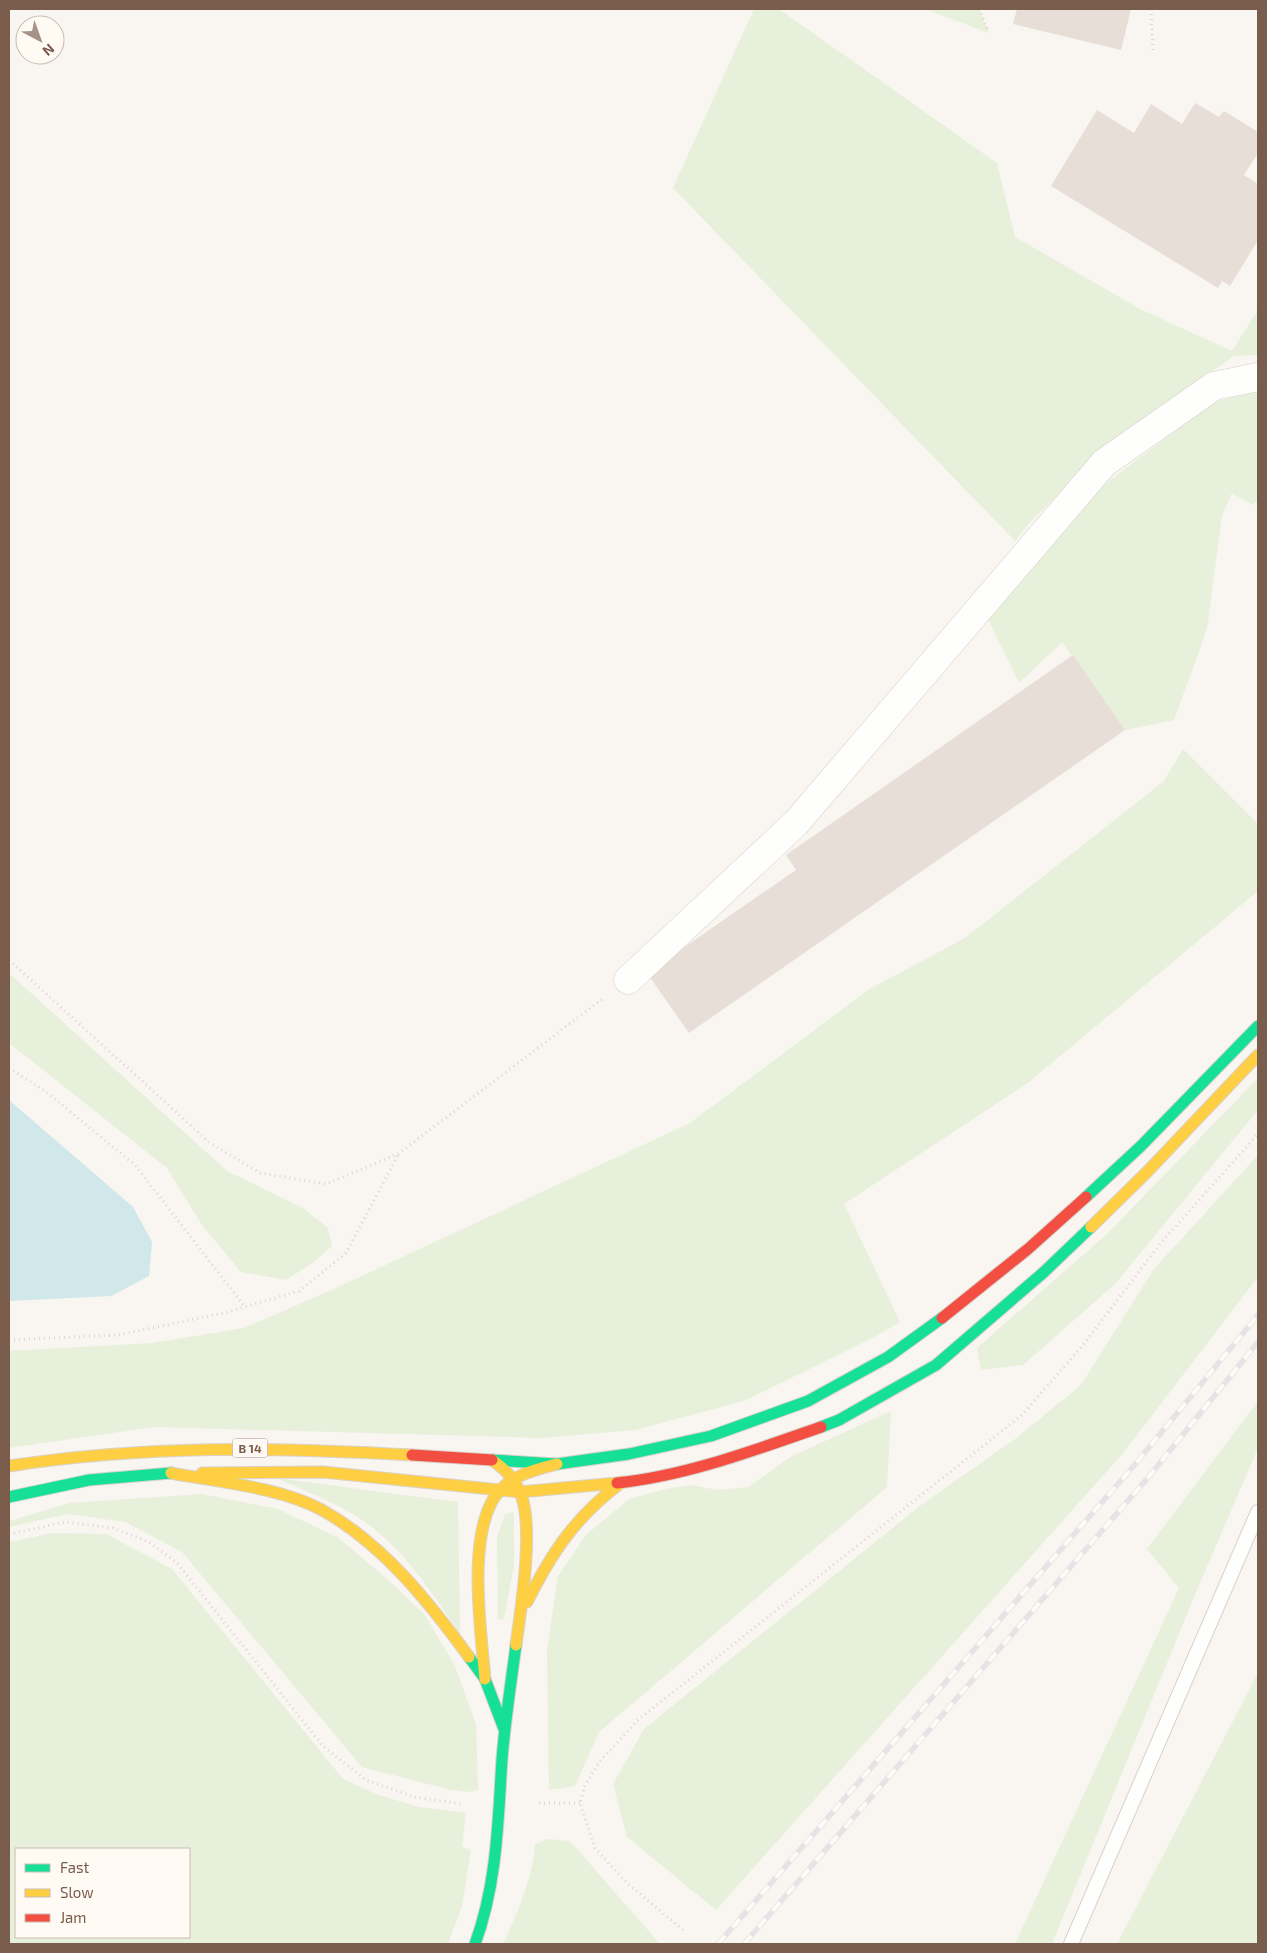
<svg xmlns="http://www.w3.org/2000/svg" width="1267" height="1953" font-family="'Exo 2',sans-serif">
  <rect width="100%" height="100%" fill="#f9f5f0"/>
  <path fill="#e7f0db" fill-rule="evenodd" d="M754,9H779L997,163L1015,237L1142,310L1232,351L1258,310V355L1234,356L1119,437L1032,520L1015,541L673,188Z
    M925,9H979L989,33Z
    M1258,391V501L1252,505L1232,493L1222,515L1207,629L1174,720L1125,730L1062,642L1019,683L985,613L1098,489L1214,402Z
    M1183,749L1258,824V891L1029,1082L844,1204L900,1322L876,1336L744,1401L635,1430L543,1438L154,1427L9,1448V1351L152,1343L244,1328L336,1288L690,1123L868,990L965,938L1164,781Z
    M9,973L227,1171L303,1208L328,1228L332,1246L314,1262L286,1280L241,1272L202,1225L167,1168L9,1043Z
    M1258,1078V1110L1115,1284L1023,1365L981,1370L977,1348L1107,1234Z
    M1258,1155V1277L1124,1452L716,1910L627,1837L613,1784L644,1729L921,1505L1015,1439L1081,1385L1154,1269Z
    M1258,1401V1448L1194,1597L1052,1944H1015L1179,1588L1147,1549Z
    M891,1411L887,1487L599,1732L575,1786L549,1790L547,1650L558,1576L586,1535L629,1499L666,1489L690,1485L718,1490L748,1487L792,1456Z
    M276,1478L458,1502L460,1634C434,1596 407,1553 369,1525C341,1504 308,1492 276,1478Z
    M202,1494L278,1509L337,1537L384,1576L425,1615L455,1666L476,1725L478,1790L468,1792L447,1789L362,1767L182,1552L125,1522L68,1514L9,1527V1521L70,1503Z
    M514,1512V1565L504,1619L498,1620L497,1538L505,1514Z
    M52,1533L106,1534L172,1569L343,1779L376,1794L419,1807L466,1813L462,1846L471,1851L462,1906L448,1944H9V1542ZM16,1849H189V1937H16Z
    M1258,1673V1944H1117Z
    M548,1839L570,1841L660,1944H503C518,1911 532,1881 535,1844Z"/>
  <path fill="#d0e8ea" d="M9,1100L133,1207L152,1242L149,1276L111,1296L9,1301Z"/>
  <path fill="#e6ded7" d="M1017,9H1131L1121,50L1013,24Z
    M1195,103L1219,117L1224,111L1258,132V153L1244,175L1258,184V240L1230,286L1222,281L1218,288L1051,186L1097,110L1134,133L1151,104L1182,124Z
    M1073,655L1125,730L689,1033L647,973L796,870L786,855Z"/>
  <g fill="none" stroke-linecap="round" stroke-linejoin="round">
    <defs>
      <path id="lane" d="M1071,1944L1258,1512"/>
      <path id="street" d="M628,980L796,823L1104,463L1214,386L1258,377"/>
      <path id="fast" d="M1086,1197L1141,1146L1258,1026
        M821,1427L839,1420L936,1365L1044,1272L1091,1227
        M492,1460L557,1464L629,1454L711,1436L808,1401L888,1357L942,1318
        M9,1497L89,1480L171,1473
        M469,1657L485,1679L504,1729
        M475,1944C497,1884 498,1822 502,1759C505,1721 511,1683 516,1645"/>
      <path id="slow" d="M1091,1227L1147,1172L1258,1055
        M492,1460C505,1469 516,1480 521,1495C534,1528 521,1608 516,1645
        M9,1466C147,1445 273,1447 412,1455
        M171,1473C218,1482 279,1487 322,1510C382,1543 429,1602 469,1657
        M202,1473L323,1472L520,1492L617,1483
        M527,1602C552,1552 576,1516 622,1482
        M485,1679C481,1630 465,1526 501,1489C516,1474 538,1469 557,1464"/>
      <path id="jam" d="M942,1318L1028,1249L1086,1197
        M412,1455L492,1460
        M617,1483C686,1476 755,1450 821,1427"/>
    </defs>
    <use href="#lane" stroke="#d7d1cb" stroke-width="16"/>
    <use href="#street" stroke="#d7d1cb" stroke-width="29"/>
    <use href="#fast" stroke="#d9d2cb" stroke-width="13"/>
    <use href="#slow" stroke="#d9d2cb" stroke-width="13"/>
    <use href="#jam" stroke="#d9d2cb" stroke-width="13"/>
    <path stroke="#dcd5d0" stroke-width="3" stroke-dasharray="1 4" stroke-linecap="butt" d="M979,9L988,30
      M1151,9L1153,53
      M9,960L210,1143L260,1173L326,1184L398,1154L605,997
      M9,1068L45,1091L135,1165L245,1307
      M9,1340L118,1335L224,1313L299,1291L346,1253L398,1155
      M9,1534L65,1522L113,1528L149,1542L177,1563L323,1746L366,1780L414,1797L461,1804
      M539,1803H580
      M683,1930L627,1883L595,1848L580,1803L585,1785L600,1761L638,1720L1022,1415L1083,1345L1160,1244L1258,1134"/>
    <use href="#lane" stroke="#fefefd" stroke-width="14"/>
    <use href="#street" stroke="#fefefd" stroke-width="28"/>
    <use href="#fast" stroke="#16e098" stroke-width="11"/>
    <use href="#slow" stroke="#ffcf43" stroke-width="11"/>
    <use href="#jam" stroke="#f24e42" stroke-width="11"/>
    <defs>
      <path id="rail" d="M718,1944L1137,1462L1258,1315
        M744,1944L1151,1474L1258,1342"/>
    </defs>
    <use href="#rail" stroke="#e6e3e7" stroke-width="5.5"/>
    <use href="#rail" stroke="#fffaf3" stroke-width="4" stroke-dasharray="11" stroke-linecap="butt"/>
  </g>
  <g text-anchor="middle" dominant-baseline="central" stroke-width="4.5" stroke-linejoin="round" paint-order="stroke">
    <rect fill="#fffaf3" stroke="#a28b7f" stroke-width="1" x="232.5" y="1438.5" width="35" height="19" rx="4"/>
    <g font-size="12" font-weight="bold" fill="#7a5c4d">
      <text x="250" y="1448">B 14</text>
    </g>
  </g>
  <rect width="1267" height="1953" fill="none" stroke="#7a5c4d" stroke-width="20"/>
  <rect x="15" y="1848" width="175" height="90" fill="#fffaf3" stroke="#cabbb1"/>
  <rect x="25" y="1864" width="25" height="8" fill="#16e098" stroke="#cabbb1"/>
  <text x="60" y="1873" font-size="15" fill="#7a5c4d">Fast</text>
  <rect x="25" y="1889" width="25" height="8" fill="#ffcf43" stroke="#cabbb1"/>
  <text x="60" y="1898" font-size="15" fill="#7a5c4d">Slow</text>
  <rect x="25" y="1914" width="25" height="8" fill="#f24e42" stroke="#cabbb1"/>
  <text x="60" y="1923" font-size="15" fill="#7a5c4d">Jam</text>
  <g transform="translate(40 40) rotate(139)"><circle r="24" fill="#fffaf3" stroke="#cabbb1"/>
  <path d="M0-4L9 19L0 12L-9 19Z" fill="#a69286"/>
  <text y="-8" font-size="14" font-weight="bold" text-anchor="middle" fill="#7a5c4d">N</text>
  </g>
</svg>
